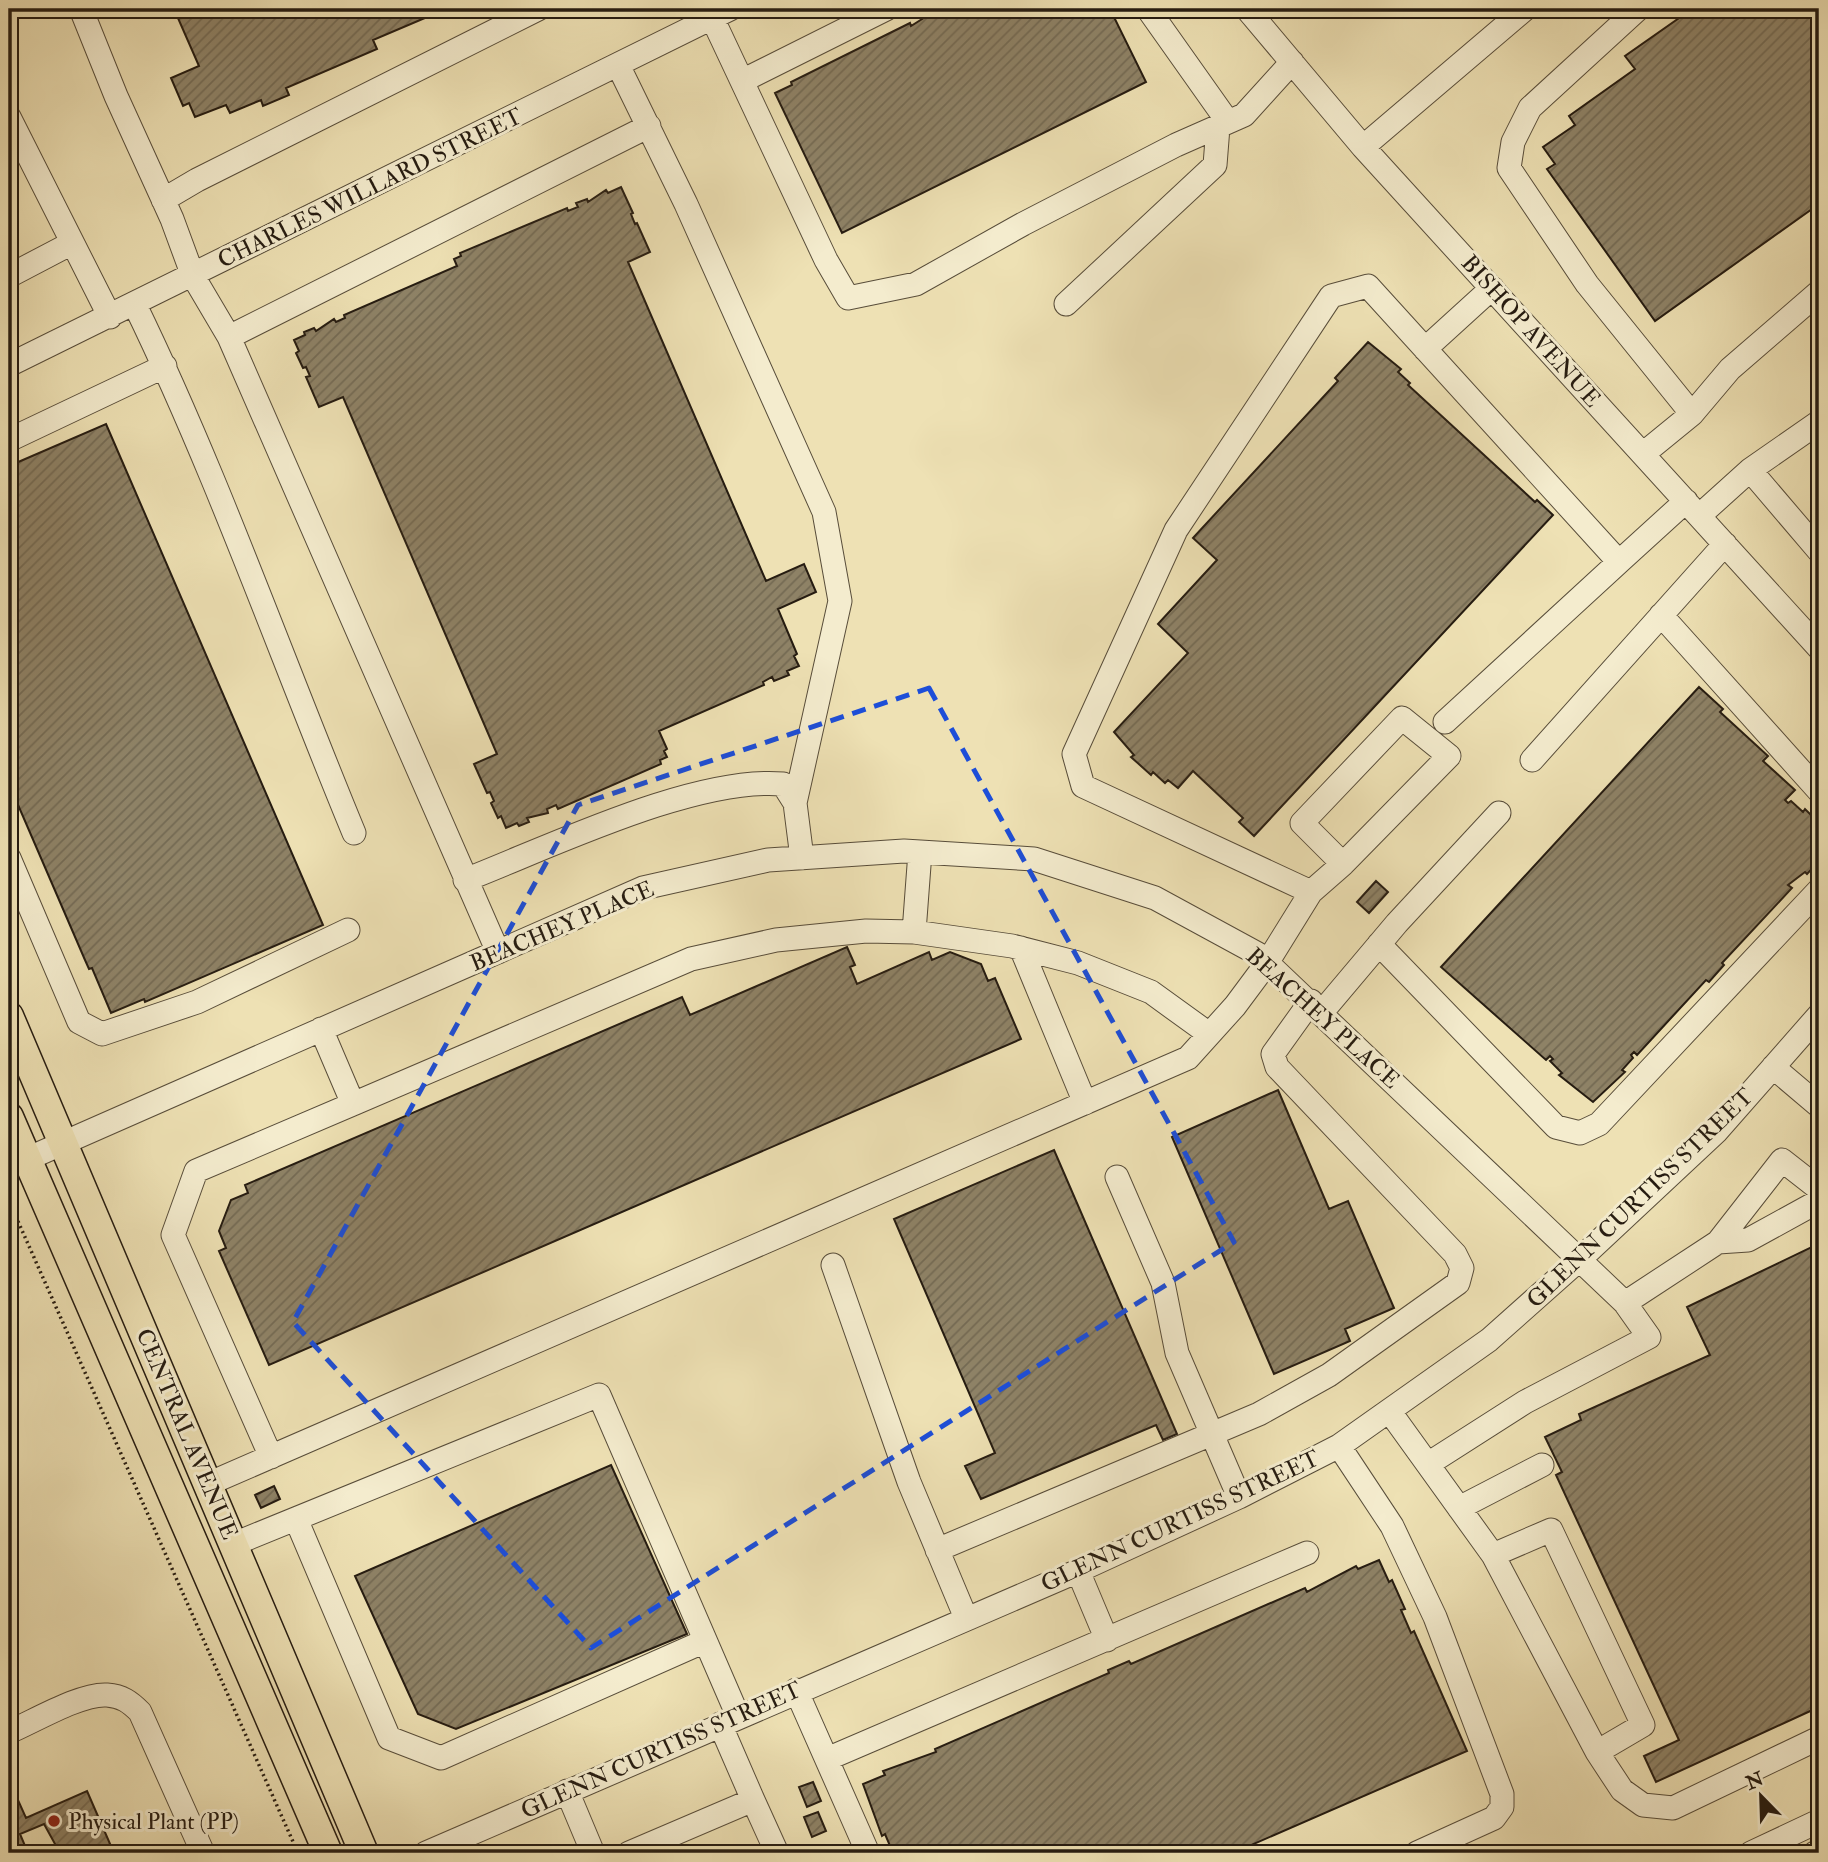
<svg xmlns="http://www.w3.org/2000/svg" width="1828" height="1862" font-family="'IM FELL Double Pica',serif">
  <defs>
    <pattern id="building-hatch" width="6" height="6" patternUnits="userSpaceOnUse" patternTransform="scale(1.75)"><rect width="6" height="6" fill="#8e8266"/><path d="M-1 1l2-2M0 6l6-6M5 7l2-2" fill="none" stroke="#746a53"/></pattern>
  </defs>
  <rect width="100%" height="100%" fill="#eee1b4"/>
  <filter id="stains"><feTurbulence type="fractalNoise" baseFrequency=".00286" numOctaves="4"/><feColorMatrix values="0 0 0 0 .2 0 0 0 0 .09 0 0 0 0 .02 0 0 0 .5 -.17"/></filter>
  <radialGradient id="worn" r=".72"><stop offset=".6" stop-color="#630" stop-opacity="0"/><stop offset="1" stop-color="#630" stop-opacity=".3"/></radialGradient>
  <path fill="url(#building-hatch)" stroke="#261c11" stroke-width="2" d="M174,9H446L373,40L377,49L286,88L289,95L263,106L261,100L230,113L226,105L195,117L189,103L183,106L171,78L199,66Z
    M938,9H1110L1146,82L842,233L775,93L792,85L791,82L910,23L911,26Z
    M1692,9H1819V204L1655,321L1547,169L1555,164L1543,147L1575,125L1569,116L1635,69L1625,56Z
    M621,187L633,213L631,214L635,224L637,223L650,252L628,262L766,581L804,564L816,592L778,609L797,654L794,656L799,666L787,671L789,675L774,681L772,677L763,682L764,685L659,731L667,749L664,751L667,757L660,760L661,764L558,809L556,805L547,809L548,813L527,818L529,822L519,826L517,823L506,828L501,816L498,818L491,803L494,801L490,792L487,793L474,764L497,754L343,397L319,407L306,377L310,376L306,367L303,368L296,353L299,351L294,340L305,335L304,332L314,328L316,331L334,319L336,322L345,318L344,315L457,266L454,259L461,256L460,253L567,208L568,211L578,207L576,203L587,199L588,202L606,190L608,193Z
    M1368,342L1401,369L1398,372L1410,383L1408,385L1535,502L1537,500L1553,515L1254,836L1239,822L1243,818L1193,771L1178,788L1168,780L1165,783L1153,772L1151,775L1131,757L1134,755L1114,732L1188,653L1158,624L1217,560L1193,538L1338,381L1335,378Z
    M106,424L323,925L145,1002L144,999L111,1013L92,968L89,969L85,960L9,784V466Z
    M1699,687L1723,709L1720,712L1768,756L1763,761L1795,790L1785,800L1788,803L1791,801L1803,812L1805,809L1819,823V861L1807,874L1805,872L1788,885L1792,888L1722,963L1724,965L1709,982L1706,980L1637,1055L1634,1052L1631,1055L1633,1058L1622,1070L1625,1072L1593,1102L1559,1075L1562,1073L1550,1061L1553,1059L1550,1056L1546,1060L1441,967Z
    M1376,881L1388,892L1369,913L1357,902Z
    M847,947L855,965L850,967L857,984L929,952L932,960L950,952L981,964L988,981L995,978L1021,1039L269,1365L219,1251L226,1248L219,1231L231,1200L248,1193L245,1185L682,997L690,1015Z
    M1278,1090L1329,1209L1348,1201L1394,1308L1345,1329L1350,1341L1274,1374L1172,1137Z
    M1054,1150L1177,1434L1163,1440L1156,1425L981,1499L965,1466L995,1453L894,1219Z
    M1818,1244L1819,1707L1656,1782L1644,1756L1679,1740L1556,1475L1562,1472L1545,1437L1581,1420L1579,1414L1710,1355L1687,1307Z
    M611,1465L687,1634L456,1729L418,1714L355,1576Z
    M274,1486L280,1499L261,1508L255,1495Z
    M1379,1560L1389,1582L1392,1580L1405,1609L1401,1610L1411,1633L1414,1631L1467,1751L1233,1853H893L885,1834L882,1836L863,1784L885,1775L883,1771L936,1752L935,1749L1109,1673L1108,1670L1129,1661L1131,1664L1305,1588L1307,1592L1356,1566L1358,1569Z
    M813,1782L821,1801L807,1807L799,1787Z
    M87,1791L114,1853H60L44,1824L20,1834L28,1853H9V1804L18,1800L26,1818Z
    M818,1812L826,1831L812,1837L804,1817Z"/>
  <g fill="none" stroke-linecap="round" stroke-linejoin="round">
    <defs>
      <path id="minor" d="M81,9L116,96L172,219L193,276L229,337L649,126
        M708,9L826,260L848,298L916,284L1023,224L1176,145L1244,115L1292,62
        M1148,9L1228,122
        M1247,9L1363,147L1819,648
        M1638,9L1530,108L1513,142L1509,168L1587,284L1692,414
        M618,65L686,204L824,512L840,601L795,803L802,858
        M742,81L886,9
        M9,117L110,317
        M1363,147L1525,9
        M163,200L197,180L538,9
        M9,276L72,243
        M1066,304L1215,165L1218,127
        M135,305C218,476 281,657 354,833
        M229,337L498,952
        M1425,349L1492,288
        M9,365L730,9
        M9,440L165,366
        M1643,454L1692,414L1730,369L1819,292
        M1750,470L1819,422
        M1699,516L1750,470L1819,551
        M1661,615L1819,791
        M1445,722L1619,562
        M1532,760L1725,544
        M9,858L79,1022L102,1034L197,1002L348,930
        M465,880C550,847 695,776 783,784L795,803
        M1311,892L1343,864L1449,756L1402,718L1302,823L1343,864
        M914,932L1012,946L1078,963L1151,992L1209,1034
        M1379,944L1556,1127L1580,1133L1599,1124L1819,890
        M1021,948L1085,1103
        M1322,1012L1397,923L1499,813
        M1773,1067L1819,1106
        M353,1104L691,959L776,940L866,931L914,932L920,852
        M27,1159L643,888L768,860L904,851L1034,859L1155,898L1258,954L1625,1303L1718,1242L1782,1160L1819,1189
        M1117,1177L1163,1283L1177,1353L1239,1497
        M1718,1242L1748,1240L1819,1201
        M833,1265L909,1482L966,1618
        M1390,1412L1493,1555L1597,1752L1622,1790L1643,1805L1673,1808L1819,1738
        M1339,1446L1392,1526L1435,1617L1502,1794V1807L1494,1818L1417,1853
        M271,1457L173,1235L196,1171L353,1104L321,1029
        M1428,1464L1525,1402L1649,1337L1625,1303
        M208,1484L1188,1058L1235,1006L1267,963L1311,892L1083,786L1074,754L1176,530L1331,296L1368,286L1619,562L1686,501
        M1459,1508L1542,1465
        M296,1519L389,1738L441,1758L705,1641
        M234,1544L599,1395L738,1716
        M937,1550L1259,1414L1329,1375L1458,1283L1462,1268L1455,1254L1277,1067L1273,1054L1311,1001
        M1493,1555L1551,1530L1643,1725L1597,1752
        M1078,1571L1107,1640
        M796,1690L868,1853
        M9,1732C33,1722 81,1693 107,1695C122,1696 130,1702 140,1712L203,1853
        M827,1759L1307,1553
        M567,1791L593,1853
        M753,1800L777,1853
        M426,1853L1078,1571L1239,1497L1339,1446L1489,1340L1580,1259L1717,1131L1819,1015
        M629,1853L753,1800L720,1724
        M1751,1853L1819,1821
        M1815,1853L1819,1851"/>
      <path id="major" d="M9,1016L364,1853
        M9,1117L328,1853"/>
    </defs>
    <use href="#minor" stroke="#584d3a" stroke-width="25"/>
    <use href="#major" stroke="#261c11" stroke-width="31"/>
    <path stroke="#261c11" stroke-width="3.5" stroke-dasharray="2 3.5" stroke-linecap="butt" d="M9,1201L298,1853"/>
    <use href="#minor" stroke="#f4ecce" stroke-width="23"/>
    <use href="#major" stroke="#eee1b4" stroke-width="28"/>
  </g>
  <path fill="none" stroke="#1d4ed8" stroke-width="5" stroke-dasharray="14 9" stroke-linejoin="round" d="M929,688L1234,1242L591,1648L293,1322L578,805Z"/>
  <circle fill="#8f2418" stroke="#f4ecce" stroke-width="2.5" cx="54" cy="1821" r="7"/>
  <g text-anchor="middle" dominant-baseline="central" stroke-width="6" stroke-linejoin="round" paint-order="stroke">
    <g font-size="23" fill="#261c11" stroke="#f4ecce">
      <text transform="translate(370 188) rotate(-26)">CHARLES WILLARD STREET</text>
      <text transform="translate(1531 331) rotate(48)">BISHOP AVENUE</text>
      <text transform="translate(562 926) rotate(-23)">BEACHEY PLACE</text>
      <text transform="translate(1323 1018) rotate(42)">BEACHEY PLACE</text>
      <text transform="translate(1640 1198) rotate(-44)">GLENN CURTISS STREET</text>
      <text transform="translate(187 1434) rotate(67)">CENTRAL AVENUE</text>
      <text transform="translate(1180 1521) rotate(-25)">GLENN CURTISS STREET</text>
      <text transform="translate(661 1750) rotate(-24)">GLENN CURTISS STREET</text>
    </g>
    <g font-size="23" fill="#261c11" stroke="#f4ecce" text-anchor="start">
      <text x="68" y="1821">Physical Plant (PP)</text>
    </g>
  </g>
  <rect width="1828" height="1862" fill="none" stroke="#eee1b4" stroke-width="35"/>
  <rect x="10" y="10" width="1807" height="1841" fill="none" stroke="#261c11" stroke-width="3.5"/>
  <rect x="18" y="18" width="1793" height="1827" fill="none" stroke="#261c11" stroke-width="2"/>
  <g transform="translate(1761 1796) rotate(337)" stroke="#f4ecce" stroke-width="5" paint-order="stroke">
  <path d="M0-5L12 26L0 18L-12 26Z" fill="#261c11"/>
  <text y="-10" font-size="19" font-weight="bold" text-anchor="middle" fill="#261c11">N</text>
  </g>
  <rect width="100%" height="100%" filter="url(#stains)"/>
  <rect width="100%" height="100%" fill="url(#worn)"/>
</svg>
